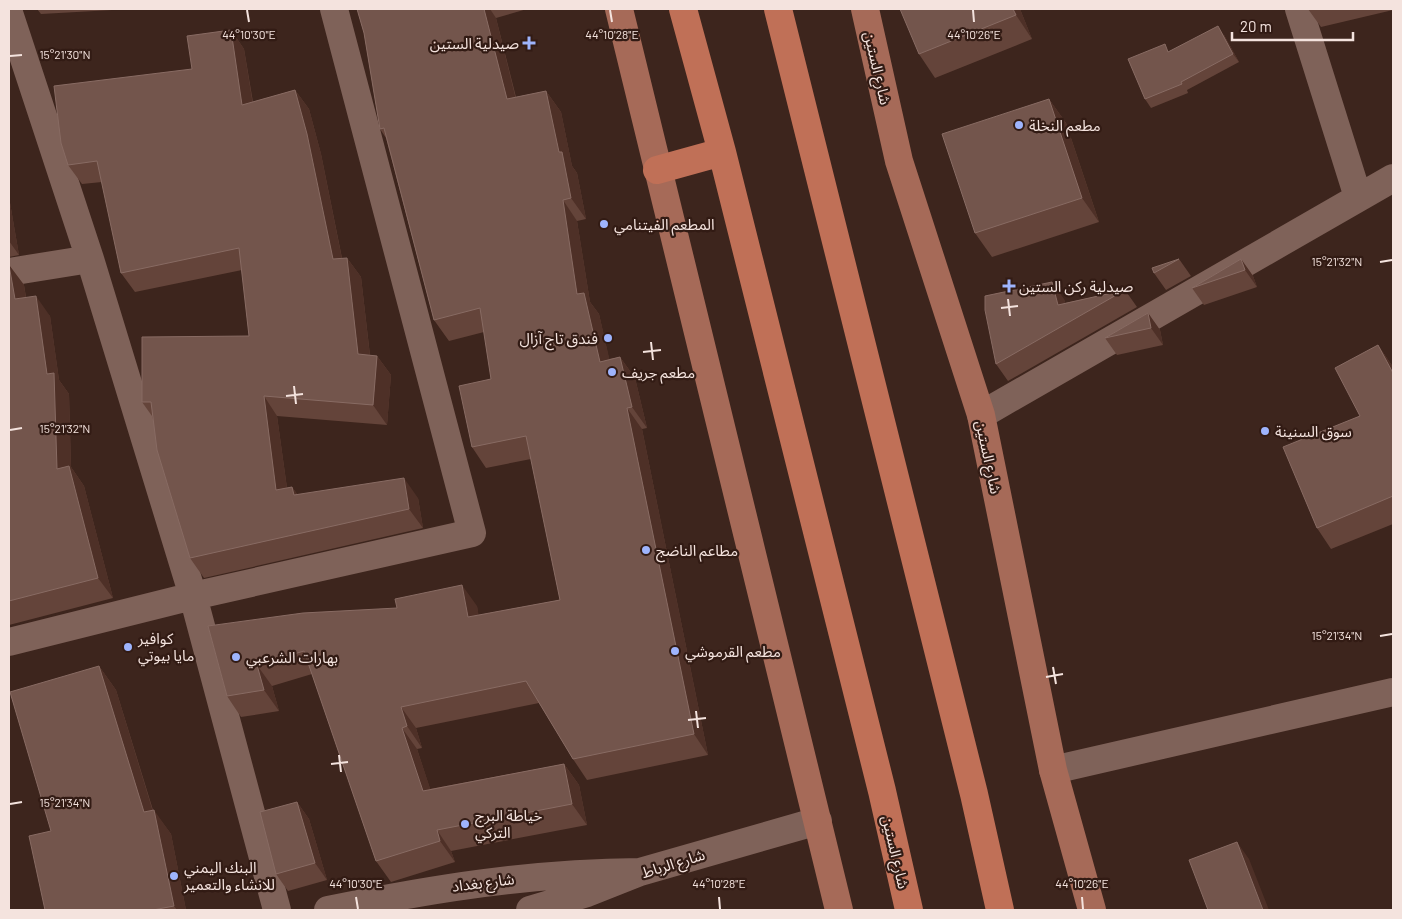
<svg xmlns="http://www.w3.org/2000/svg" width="1402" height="919" font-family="Barlow,'Noto Sans Arabic',sans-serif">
  <rect width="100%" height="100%" fill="#3d251d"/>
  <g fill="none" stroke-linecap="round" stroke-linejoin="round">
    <path stroke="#7f6259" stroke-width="28" d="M1299,9L1358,197
      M9,13L90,259L193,596L277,910
      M9,272L90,259
      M981,415L1393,178
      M9,642L193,596L472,533L334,9
      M1053,770L1393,692
      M328,910C436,888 530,873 640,872
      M530,910L587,893L640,872L818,821"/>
    <path stroke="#a66a58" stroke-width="28" d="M619,9L839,910
      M865,9L899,161L981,415L1053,770L1092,910"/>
    <path stroke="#c07057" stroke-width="28" d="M683,9L722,152L882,791L909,910
      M778,9L974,794L1000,910
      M657,170L722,152"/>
  </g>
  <path fill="#64443a" d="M37,9H130L41,14Z
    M357,9H527L496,18L516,97L546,91L561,112L572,166L577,173L586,219L577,221L590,302L599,314L609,359L620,357L635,378L647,428L642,429L708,755L587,780L573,759L539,703L416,728L422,748L417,749L430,789L564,764L579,785L587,825L451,851L455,862L391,882L376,861L312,674L272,686L279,711L241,717L227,696L208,626L477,606L478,615L560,600L531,459L486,468L472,447L491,379L484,332L449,341L434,320L386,138L380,129L364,33Z
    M1020,9L1032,39L935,78L919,54Z
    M1308,9H1393V10L1321,27Z
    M231,30L244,49L253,102L295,90L309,109L321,154L342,258H347L361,277L370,355L377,356L391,375L387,425L277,416L287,488L292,487L297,494L418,498L423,528L204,578L190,558L152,416L142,402L249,336L242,270L135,292L121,273L102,182L82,184L68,165L192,69Z
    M1224,35L1239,62L1187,90L1188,93L1151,108L1145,99L1170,51Z
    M1049,99L1066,123L1099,222L992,257L975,233Z
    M9,197L19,255L9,257Z
    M1179,259L1191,276L1166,290L1154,273Z
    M1241,259L1253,276L1257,287L1204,305L1192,288Z
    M9,265L24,285L26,297L50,316L59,380L69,394L71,467L84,486L113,598L9,625Z
    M1125,290L1137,307L1008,381L996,364L1064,299L1065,303Z
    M1148,313L1160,330L1163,345L1117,355L1105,338Z
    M1378,345L1393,367V524L1331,549L1317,528L1360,416Z
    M99,666L116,690L153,810L171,834L186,910H45L51,831Z
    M297,802L309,819L327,880L288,891L276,874Z"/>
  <path fill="#4e3027" d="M484,9H490L496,18L521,120L507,99Z
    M1013,9H1020L1032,39L1016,15Z
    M1218,26L1224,35L1239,62L1233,54Z
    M231,30L244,49L256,124L242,105Z
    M295,90L309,109L321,154L346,279L333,259Z
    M546,91L561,112L572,166L577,173L586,219L571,198L559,152Z
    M1049,99L1066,123L1099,222L1082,198Z
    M9,197L19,255L9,241Z
    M563,200L577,221L590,302L599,314L615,383L600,362L577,294Z
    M347,258L361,277L372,374L358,354Z
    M1241,259L1253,276L1257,287L1245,270Z
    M9,265L24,285L29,319L15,299Z
    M1052,282L1064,299L1070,322L1058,305Z
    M36,296L50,316L59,380L69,394L71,467L84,486L113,598L98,578L57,469L47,374Z
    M1148,313L1160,330L1163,345L1151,328Z
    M1378,345L1393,367V373Z
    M377,356L391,375L387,425L373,405Z
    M620,357L635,378L647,428L632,407Z
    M264,396L277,416L290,510L276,490Z
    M627,408L642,429L708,755L694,734Z
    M404,478L418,498L423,528L409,509Z
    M292,487L306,506L294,495Z
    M462,585L477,606L483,638L468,617Z
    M257,665L272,686L279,711L264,690Z
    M99,666L116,690L157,825L154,810L171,834L186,910H177L174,906L144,812Z
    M401,707L416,728L422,748L407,726Z
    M402,728L417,749L438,812L423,791Z
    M564,764L579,785L587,825L572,804Z
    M297,802L309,819L327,880L315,863Z
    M437,830L451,851L455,862L440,841Z
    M1237,842L1249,859L1269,910H1263Z"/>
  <path fill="#73554c" stroke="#886b63" d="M357,9H484L507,99L546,91L559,152H562L571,198L563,200L577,294L584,293L600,362L620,357L632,407L627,408L694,734L573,759L526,681L401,707L407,726L402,728L423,791L564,764L572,804L437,830L440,841L376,861L304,651L257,665L264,690L227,696L208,626L303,613L397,608L395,599L462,585L468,617L560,600L526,436L472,447L459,386L491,379L480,308L434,320L384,128L380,129L364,33Z
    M900,9H1013L1016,15L919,54Z
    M1218,26L1233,54L1181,82L1182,84L1145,99L1128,59L1165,44L1168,52Z
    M231,30L242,105L295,90L307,134L333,259L347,258L358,354L377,356L373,405L264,396L276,490L292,487L294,495L404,478L409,509L190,558L157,450L151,402H142V337L249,336L239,248L121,273L97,161L68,165L61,143L54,86L192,69L187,36Z
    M1049,99L1082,198L975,233L942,134Z
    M1179,259L1154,273L1152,268Z
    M1241,259L1245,270L1192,288Z
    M9,265L15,299L36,296L47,374L54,373L57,469L69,466L98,578L9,601Z
    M1052,282L1058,305L1125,290L996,364L985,310V296Z
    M1148,313L1151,328L1105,338Z
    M1378,345L1393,373V496L1317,528L1283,447L1360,416L1335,368Z
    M99,666L144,812L154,810L174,906L153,910H45L29,836L51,831L10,692Z
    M297,802L315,863L276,874L260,812Z
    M1237,842L1263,910H1208L1189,860Z"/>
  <path fill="none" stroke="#f4e3de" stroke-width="2" d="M247,10L249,22M610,10L612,22M973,10L974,22M10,56L22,55M1380,262L1392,260M1008,299L1010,316M1001,308L1018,306M651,342L653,360M643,352L661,350M294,386L296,404M286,396L303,394M10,430L22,428M1380,636L1392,634M1053,667L1056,684M1046,677L1063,674M696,711L698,728M688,720L706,718M339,755L341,772M331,764L348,762M10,804L22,802M356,897L358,909M719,897L720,909M1082,897L1083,909"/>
  <g fill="#9eb4fd" stroke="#321b14" stroke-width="2">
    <path d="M526.5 35.5h5v5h5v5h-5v5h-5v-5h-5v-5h5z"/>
    <circle cx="1019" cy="125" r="5"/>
    <circle cx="604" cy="224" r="5"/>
    <path d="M1006.5 278.5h5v5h5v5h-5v5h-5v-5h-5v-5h5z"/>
    <circle cx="608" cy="338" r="5"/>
    <circle cx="612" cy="372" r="5"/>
    <circle cx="1265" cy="431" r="5"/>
    <circle cx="646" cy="550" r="5"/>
    <circle cx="128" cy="647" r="5"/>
    <circle cx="675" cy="651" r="5"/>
    <circle cx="236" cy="657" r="5"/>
    <circle cx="465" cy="824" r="5"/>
    <circle cx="174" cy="876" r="5"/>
  </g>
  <g text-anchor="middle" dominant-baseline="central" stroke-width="4.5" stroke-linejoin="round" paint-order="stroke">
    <g font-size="15" fill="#f4e3de" stroke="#321b14" text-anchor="start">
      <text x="519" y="43" text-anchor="end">صيدلية الستين</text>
      <text x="1029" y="125">مطعم النخلة</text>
      <text x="614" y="224">المطعم الفيتنامي</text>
      <text x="1019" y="286">صيدلية ركن الستين</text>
      <text x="598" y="338" text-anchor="end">فندق تاج آزال</text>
      <text x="622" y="372">مطعم جريف</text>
      <text x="1275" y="431">سوق السنينة</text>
      <text x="656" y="550">مطاعم الناضج</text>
      <text x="138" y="638">كوافير<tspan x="138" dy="17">مايا بيوتي</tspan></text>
      <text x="685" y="651">مطعم القرموشي</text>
      <text x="246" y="657">بهارات الشرعبي</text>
      <text x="475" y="815">خياطة البرج<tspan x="475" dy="17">التركي</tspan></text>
      <text x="184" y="867">البنك اليمني<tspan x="184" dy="17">للانشاء والتعمير</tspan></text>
    </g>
    <g font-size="15" fill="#f4e3de" stroke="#321b14">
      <text transform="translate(878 68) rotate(77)">شارع الستين</text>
      <text transform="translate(989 457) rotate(78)">شارع الستين</text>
      <text transform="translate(896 852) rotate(77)">شارع الستين</text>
      <text transform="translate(673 863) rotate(-17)">شارع الرباط</text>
      <text transform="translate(483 882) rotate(-7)">شارع بغداد</text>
    </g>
  </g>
  <g font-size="12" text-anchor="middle" fill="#f4e3de" stroke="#321b14" stroke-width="4.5" stroke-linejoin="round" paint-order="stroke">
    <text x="249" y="39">44°10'30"E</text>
    <text x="612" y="39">44°10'28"E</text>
    <text x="974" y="39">44°10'26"E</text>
    <text x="65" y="59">15°21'30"N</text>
    <text x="1337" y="266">15°21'32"N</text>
    <text x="65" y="433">15°21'32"N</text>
    <text x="1337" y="640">15°21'34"N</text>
    <text x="65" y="807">15°21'34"N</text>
    <text x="356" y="888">44°10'30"E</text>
    <text x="719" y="888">44°10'28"E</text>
    <text x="1082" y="888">44°10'26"E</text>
  </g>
  <rect width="1402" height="919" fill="none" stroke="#f4e3de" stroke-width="20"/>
  <path d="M1232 32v8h121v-8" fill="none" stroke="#f4e3de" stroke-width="2.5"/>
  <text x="1240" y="32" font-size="15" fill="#f4e3de" stroke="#321b14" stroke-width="4" paint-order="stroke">20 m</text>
</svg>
